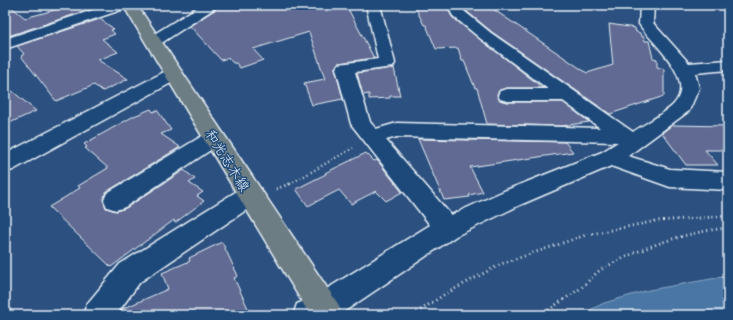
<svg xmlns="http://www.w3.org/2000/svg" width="733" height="320" font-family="'Patrick Hand','Klee One',sans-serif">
  <rect width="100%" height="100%" fill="#2c507f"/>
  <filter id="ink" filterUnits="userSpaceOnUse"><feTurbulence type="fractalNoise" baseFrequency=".025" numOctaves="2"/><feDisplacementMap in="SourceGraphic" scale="8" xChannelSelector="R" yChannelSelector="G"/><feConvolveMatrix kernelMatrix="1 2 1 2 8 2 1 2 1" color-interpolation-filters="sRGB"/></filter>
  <g filter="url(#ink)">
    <path fill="#4976a4" stroke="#89a7c6" d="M728,276V315H580L604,303L649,290Z"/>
    <path fill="#606a92" stroke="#e8f1f8" d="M5,5H9L25,18L73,5H81L88,10L8,36L5,33Z
      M218,5H346L374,58L338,63L335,68L343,99L312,105L304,83L325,79L309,32L253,49L263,60L240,68L236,63H233L228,58L221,60L190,26L216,9Z
      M414,5H446L452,17L543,88H507L500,90L497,94L500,100L507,102H563L589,122L562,126L487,124L477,88H475L464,61H462L458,48L436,49L426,25H424Z
      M463,5H487L587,73L613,65L609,24L635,28L636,32L640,33L641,36L644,37L645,41H649L653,58L657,59V67L664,69V96L610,114L492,32L465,10Z
      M100,19L114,29L111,30L115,34L102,39L118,52L98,60L128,79L103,91L94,85L56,101L21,56L24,54L17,46Z
      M394,68L400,96H390V98L369,99V94L363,95L357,73Z
      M5,85L36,111L5,125Z
      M151,109L153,112L157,110L171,130L161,134L180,147L106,192L103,199L106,208L116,211L126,208L184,170L195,179L189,183L203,192L197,196L204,201L175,223L174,220L111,267L49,207L80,188L78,186L108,168L85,148L87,147L84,144L134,116Z
      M672,125L728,126V150H705L718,165H686L662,133Z
      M418,139L565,142L573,152L470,167L483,192L469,195L470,197L444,200Z
      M366,153L374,161L377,160L402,192L386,201L376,191L351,204L339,190L308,206L296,189L326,174L325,173Z
      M222,242L238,276L234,278L251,315H118L122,309L168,289L162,273L190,261L189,258Z"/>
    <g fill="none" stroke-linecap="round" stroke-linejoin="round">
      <defs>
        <path id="minor" d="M108,5H129L127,8L5,49V39Z
          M201,5H217L215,8L160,44L154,46L148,44L146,41L148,38Z
          M366,5H380L395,63L393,67L355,72L370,122L376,129L397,123L600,128L563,101H507L500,99L498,95L500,91L507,89H548L481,39L453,16L447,5H461L464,11L491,33L633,132C643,125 667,112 674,104C697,78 652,44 639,24L640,5H654L653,23L689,63L728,60V70L695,73L699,88L689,111L628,156L670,169L728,172V190L670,187L611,166L520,205L456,236L339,315H293L297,304L312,298L430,225L351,124L336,68L339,64L378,59ZM397,137L618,142L602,152L504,191L451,215L386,140Z
          M174,69L180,70L183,74L180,78L13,170L5,172V154L168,70Z
          M214,131L221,133L224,138L221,143L125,207L116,210L107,207L104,200L107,193L207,133Z
          M250,186L258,188L262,195L258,202L140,282L116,315H83L87,304L120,264L242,188Z"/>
        <path id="major" d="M123,5H137L338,304L342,315H310Z"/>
      </defs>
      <use href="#minor" stroke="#e8f1f8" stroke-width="3"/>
      <use href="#major" stroke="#e8f1f8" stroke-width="3"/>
      <path stroke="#e8f1f8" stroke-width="2.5" stroke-dasharray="1 3" stroke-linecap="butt" d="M290,184L353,148"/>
      <path stroke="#e8f1f8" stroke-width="3" stroke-dasharray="1 3.5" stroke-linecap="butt" d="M276,189L292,183
        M413,315L445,294L501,264L586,235L656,221L728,216
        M541,315C554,306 568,297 581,288C588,282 594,274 602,269C640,248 684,232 728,228"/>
      <use href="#minor" fill="#1f4a7a" fill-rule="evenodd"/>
      <use href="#major" fill="#6d7d84" fill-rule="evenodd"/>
    </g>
  </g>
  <g text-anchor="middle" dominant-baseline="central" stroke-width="3" stroke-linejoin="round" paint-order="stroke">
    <g font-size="14" fill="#e8f1f8" stroke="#1f4a7a">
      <text transform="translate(228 160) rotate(58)">和光志木線</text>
    </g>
  </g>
  <rect width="733" height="320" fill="none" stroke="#1f4a7a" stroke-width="20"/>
  <rect x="10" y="10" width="713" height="300" fill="none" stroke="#e8f1f8" stroke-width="1.5" filter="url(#ink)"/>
</svg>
